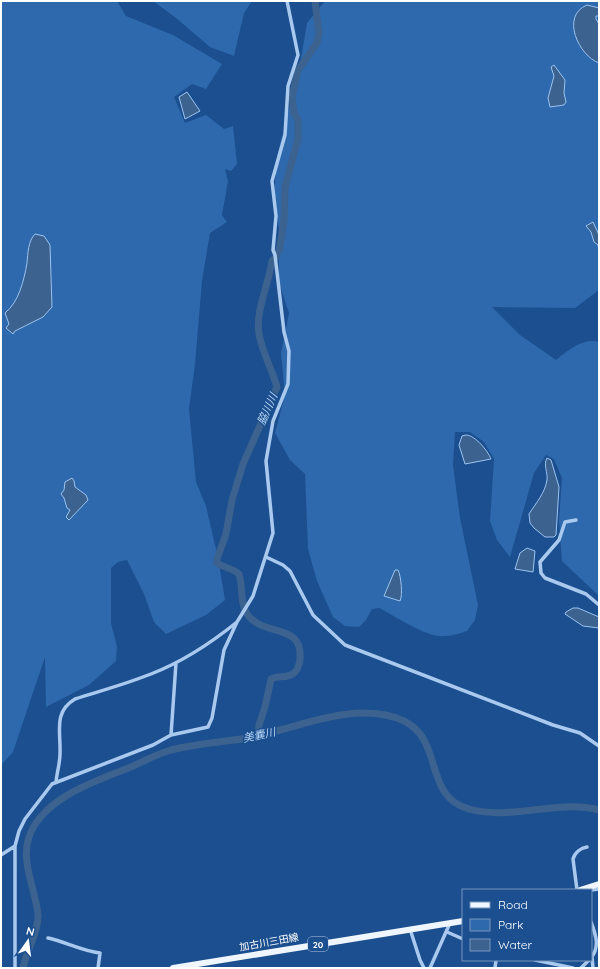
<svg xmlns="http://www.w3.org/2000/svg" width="600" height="969" font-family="Quicksand,'Noto Sans JP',sans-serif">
  <rect width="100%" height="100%" fill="#1b4f8f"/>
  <path fill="#2e69ad" d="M1,1H117L126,16L173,35L222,64L206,89L192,84L174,97L185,123L206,115L224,129L233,126L237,164L231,171L225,169L228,181L222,215L227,222L210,233L202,281L195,364L189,409L196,482L206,506L218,558L225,600L206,615L166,634L154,622L144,594L127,560L118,562L111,568V623L117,647L116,661L89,685L46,707L45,657L13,752L1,765Z
    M153,1H252L244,13L234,56L210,47L176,18Z
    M325,1H599V290L575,308L492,307L520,335L556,360C567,351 583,337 599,342V596L562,561L559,521L562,478L554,459L546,455L534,473L510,557L497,540L490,521L494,459L484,442L470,432H455L453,465L460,518L478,605L475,620L467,631C458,634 449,637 439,636C421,634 395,616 379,608L372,609L366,620L359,627L345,626L333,617L317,581L308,549L305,474L290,460L275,433L285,395L281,353L289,313L279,283V229L274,197L277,156L299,70L307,23Z"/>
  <path fill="#3c6290" stroke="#9cc4f0" d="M587,5L599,8V16H596V19L599,24V63C579,56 560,16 587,5Z
    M554,65L565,80L564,93L566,102L564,105L550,107L548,98L554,76L551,67Z
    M187,92L200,111L185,119L179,97Z
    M593,222L599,235V250L598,245L594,242L591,232L586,226Z
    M35,234L44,236L50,245L52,307L43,317L15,331L13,334L6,328L9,324L5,313C19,302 24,280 27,263C28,253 28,241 35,234Z
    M466,435C475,435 488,451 491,459L465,464L459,445L462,436Z
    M547,458L551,460L559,487L556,535L554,537H545L534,528L530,523L529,514C536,503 545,493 547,480C548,472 543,465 547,458Z
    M72,478L74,481L75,487L86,495L88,500L69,520L66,517L70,510L67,508L64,498L61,494L64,490L65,482Z
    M527,548L535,551L533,572L515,569L520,553Z
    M395,570H398C401,576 403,595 400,601L384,596Z
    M573,608H578L599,617V628L583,626L565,614L566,612Z"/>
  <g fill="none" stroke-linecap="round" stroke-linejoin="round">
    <path stroke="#3c6290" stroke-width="7" d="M258,737L259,725L265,707L271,679C278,675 287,679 294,673C299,669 299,664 300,659C303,622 264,638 247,614C240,604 243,586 239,574C233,568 224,568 217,563V559L226,534L232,500L243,464L277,387C272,369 262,352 259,334C255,312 269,283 272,261L276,257L280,247L284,220L285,187L298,139V120L294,113L292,97L298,70L317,43L319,33L315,1
      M23,968C26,952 39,930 38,915C35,884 16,856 34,826C54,794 98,780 131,767C144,761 157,754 171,750C199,743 229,741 257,737C266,735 275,731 284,729C321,718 367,704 404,721C444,740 423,797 469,809C511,821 557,799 599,810"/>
    <path stroke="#a9c9ee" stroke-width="3.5" d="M576,520L565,522L559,540L540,562L541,573L545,578L586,594L599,605
      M266,557L283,565L290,571L313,615L345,645L553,725L580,733L599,746
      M171,735L176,663
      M56,782C57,772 60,763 60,754C61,732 53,712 75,699C100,691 126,684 151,674C182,662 211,643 237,622
      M1,855L15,846
      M577,890L573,859C575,852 581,848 587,847
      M591,890L599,889
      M591,922C596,935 600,947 591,958
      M410,929L420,960L424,968
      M447,932L463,939
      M48,938C66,942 82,951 100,953L98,968
      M592,957L593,968
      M535,960L573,968
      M15,968V846L19,831L25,819L52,784L153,745L171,735L208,727L212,718L224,650L237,622L253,596L273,533L266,461L273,421L288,384L289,351L284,332L275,255L273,250L276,216L272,181L285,135L288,86L298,55L287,1
      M430,968L450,923
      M495,968L496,960
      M581,968L589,960"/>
    <path stroke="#f0f6ff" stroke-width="6" d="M580,890L599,884
      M173,968L463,921"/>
  </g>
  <g text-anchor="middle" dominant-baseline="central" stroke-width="3" stroke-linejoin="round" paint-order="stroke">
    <rect fill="#1b4f8f" stroke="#bbcadd" stroke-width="1" x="308" y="937" width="20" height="14" rx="3"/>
    <g font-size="9" font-weight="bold" fill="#fff">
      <text x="318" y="944">20</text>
    </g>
    <g font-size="10" fill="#fff" stroke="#1b4f8f">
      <text transform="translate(269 942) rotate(-10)">加古川三田線</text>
    </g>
    <g font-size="11" font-style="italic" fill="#b5d3f5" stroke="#1b4f8f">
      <text transform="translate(267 409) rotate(-66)">脇川川</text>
      <text transform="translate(259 735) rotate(-12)">美嚢川</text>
    </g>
  </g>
  <rect width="600" height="969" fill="none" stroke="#ffffff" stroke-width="4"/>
  <rect x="462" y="889" width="130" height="72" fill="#1b4f8f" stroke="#7695bc"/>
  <rect x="470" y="902" width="20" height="6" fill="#f0f6ff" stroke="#7695bc"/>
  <text x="498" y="909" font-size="12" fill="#ffffff">Road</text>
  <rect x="470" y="919" width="20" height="12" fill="#2e69ad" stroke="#7695bc"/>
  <text x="498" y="929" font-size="12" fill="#ffffff">Park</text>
  <rect x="470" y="939" width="20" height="12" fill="#3c6290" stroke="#7695bc"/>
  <text x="498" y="949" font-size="12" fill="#ffffff">Water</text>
  <g transform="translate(28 941) rotate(14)" stroke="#1b4f8f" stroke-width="3" paint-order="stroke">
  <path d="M0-3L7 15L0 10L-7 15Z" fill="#ffffff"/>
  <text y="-6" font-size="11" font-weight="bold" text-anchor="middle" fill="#ffffff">N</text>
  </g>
</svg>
